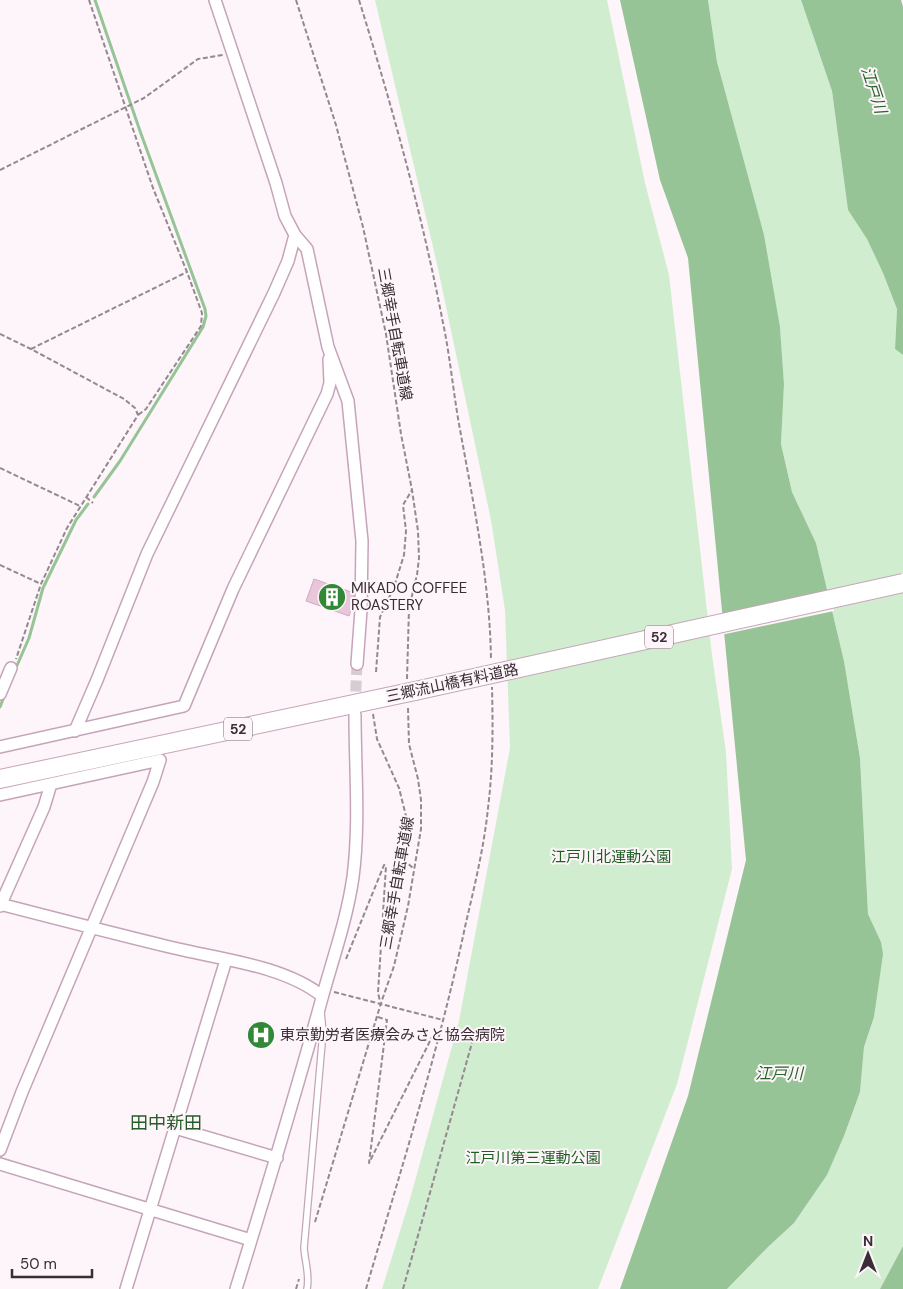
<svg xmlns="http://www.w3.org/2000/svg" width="903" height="1289" font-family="'DM Sans','Noto Sans JP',sans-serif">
  <rect width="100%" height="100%" fill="#fdf5f9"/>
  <path fill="#d1edd0" d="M375,0H607L645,183L669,275L712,655L726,752L732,869L677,1084L598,1289H382L410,1199L459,1021L510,748L505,610L491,520L437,264Z
    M708,0H801L832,91L848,210L867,239L883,273L897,309L895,349L903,355V1246L880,1289H727L768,1247L794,1223L827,1175L844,1136L860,1092L864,1047L874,1017L881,942L868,914L860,758L844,661L816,543L792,492L781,444L784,384L780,327L717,62Z"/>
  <path fill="#97c496" d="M620,0H708L717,62L764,235L780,327L784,384L781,444L792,492L816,543L844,661L860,758L868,914L881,942L883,954L874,1017L864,1047L860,1092L844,1136L827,1175L794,1223L768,1247L727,1289H620L688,1096L746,860L688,258L660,180Z
    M801,0H901L903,7V355L895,349L897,309L883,273L867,239L848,210L832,91Z
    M903,1246V1289H880Z"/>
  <path fill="#fdf5f9" d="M830,591L834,611L721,635L719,616Z"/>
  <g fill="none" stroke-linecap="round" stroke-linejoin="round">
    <path stroke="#97c496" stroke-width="3" d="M94,497L120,461L203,327L206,316L205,309L140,131L95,0
      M15,670L29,638L43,588L76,520L88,504
      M0,707L5,694"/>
  </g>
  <path fill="#eac6db" stroke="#ceabc0" d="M314,579L354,593V602L349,616L306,601Z"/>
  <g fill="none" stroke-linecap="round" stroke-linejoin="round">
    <path stroke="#d6cdd2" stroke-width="11" stroke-dasharray="11 5.5" stroke-linecap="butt" d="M355,708L357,664"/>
    <defs>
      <path id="lane" d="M307,1289C310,1275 305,1262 304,1248L323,1032L321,1012"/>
      <path id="street" d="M215,0L276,183L285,216L295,235L307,249L328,347L348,401L362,541L361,610L357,664
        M0,694L11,668
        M75,731L97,680L147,554L274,293L288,261L295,235
        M0,747L184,706L233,589L327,394L330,383L329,359
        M0,795L160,760
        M0,904C58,919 116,934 174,948C220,959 285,966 322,996
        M0,906L44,807L51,784
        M175,1128L277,1158
        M0,1150L22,1092L153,782L160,760
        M0,1164L251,1240
        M126,1289L226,960
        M236,1289C266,1192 295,1096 322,998C333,958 347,919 353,877C360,823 355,769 355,715"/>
      <path id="primary" d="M0,779L415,691"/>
    </defs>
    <use href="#lane" stroke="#c6a4b8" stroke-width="8"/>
    <use href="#street" stroke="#c6a4b8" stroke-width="14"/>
    <use href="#primary" stroke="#c6a4b8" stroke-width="20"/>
    <path stroke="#93898f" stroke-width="2" stroke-dasharray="5 2.5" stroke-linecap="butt" d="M89,0L153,188L187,272L202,313L201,326L146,409L138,415
      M296,0L336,125L363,227L386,334L401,434L412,490L418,531L419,558L417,575L409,608L407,679
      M359,0C392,106 422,214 443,323C450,356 453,390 459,424C473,502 490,581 491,660
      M0,170L144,98L198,59L223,55
      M0,334L31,349L124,399L135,408L138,415L67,528L41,584L16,659
      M31,349L187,272
      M0,468L80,506
      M86,497L93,503
      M0,565L41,584
      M376,672L380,617L394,587L404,555L406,531L403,505L412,490
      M373,714L377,739L399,788L407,820L406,862L413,868
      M346,959L384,865L386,866L378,993L380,1001
      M334,992L443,1020
      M378,1017L387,1020L369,1163L432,1037L439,1038
      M315,1222L381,1003L394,966L408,906L421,829V800L418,779L409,744L408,708
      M296,1289L299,1279
      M366,1289C401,1169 439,1050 465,927C474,888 484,848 488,808C493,768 493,728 492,687
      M403,1289L475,1032"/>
    <use href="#lane" stroke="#fff" stroke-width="5.5"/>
    <use href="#street" stroke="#fff" stroke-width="11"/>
    <use href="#primary" stroke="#fff" stroke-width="18"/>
    <defs>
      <path id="primary-bridge" d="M415,691L903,583"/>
    </defs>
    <use href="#primary-bridge" stroke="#c6a4b8" stroke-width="20" stroke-linecap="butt"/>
    <use href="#primary-bridge" stroke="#fff" stroke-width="18"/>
  </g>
  <defs>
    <symbol id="building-disc" viewBox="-11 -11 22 22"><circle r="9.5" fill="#318836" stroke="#fdf5f9"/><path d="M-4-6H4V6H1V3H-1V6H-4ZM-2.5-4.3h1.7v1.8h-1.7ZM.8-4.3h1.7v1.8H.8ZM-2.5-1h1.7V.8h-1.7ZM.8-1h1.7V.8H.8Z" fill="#fff"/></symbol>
    <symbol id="hospital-disc" viewBox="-11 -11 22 22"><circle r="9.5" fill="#318836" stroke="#fdf5f9"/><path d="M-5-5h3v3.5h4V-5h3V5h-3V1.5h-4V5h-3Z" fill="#fff"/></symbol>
  </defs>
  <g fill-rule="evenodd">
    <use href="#building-disc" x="316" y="581" width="32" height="32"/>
    <use href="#hospital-disc" x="245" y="1019" width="32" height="32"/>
  </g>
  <g text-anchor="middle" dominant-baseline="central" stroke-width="4" stroke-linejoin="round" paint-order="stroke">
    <g fill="#fdf5f9" stroke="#746970" stroke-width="1">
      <rect x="645" y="625.5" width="28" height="23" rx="4"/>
      <rect x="224" y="717.5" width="28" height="23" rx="4"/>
    </g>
    <g font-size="14" font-weight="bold" fill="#3a2d35">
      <text x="659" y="637">52</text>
      <text x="238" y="729">52</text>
    </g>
    <g font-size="15" fill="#3a2d35" stroke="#fdf5f9">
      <text transform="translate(395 334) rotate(80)">三郷幸手自転車道線</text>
      <text transform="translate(452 683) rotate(-12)">三郷流山橋有料道路</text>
      <text transform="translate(397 883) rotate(-80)">三郷幸手自転車道線</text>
    </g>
    <g font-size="15" fill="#3a2d35" stroke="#fdf5f9" text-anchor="start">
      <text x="351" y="588">MIKADO COFFEE<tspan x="351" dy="17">ROASTERY</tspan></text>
      <text x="280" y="1035">東京勤労者医療会みさと協会病院</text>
    </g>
    <g font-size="15" fill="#205e24" stroke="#fdf5f9">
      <text x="611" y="857">江戸川北運動公園</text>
      <text x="533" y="1158">江戸川第三運動公園</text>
    </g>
    <g font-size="16" font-style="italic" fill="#27642a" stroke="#fdf5f9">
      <text transform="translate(874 90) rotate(72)">江戸川</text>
      <text x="779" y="1073">江戸川</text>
    </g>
    <g font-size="18" fill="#265c28" stroke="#fdf5f9">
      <text x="166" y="1123">田中新田</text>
    </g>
  </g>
  <g transform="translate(868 1254)" stroke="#fdf5f9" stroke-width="4" paint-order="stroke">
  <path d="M0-4L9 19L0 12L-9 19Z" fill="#3a2d35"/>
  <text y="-8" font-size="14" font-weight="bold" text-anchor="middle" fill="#3a2d35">N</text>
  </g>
  <path d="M12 1269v8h80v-8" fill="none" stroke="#3a2d35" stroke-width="2.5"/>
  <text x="20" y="1269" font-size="15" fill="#3a2d35" stroke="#fdf5f9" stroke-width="4" paint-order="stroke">50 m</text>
</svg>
